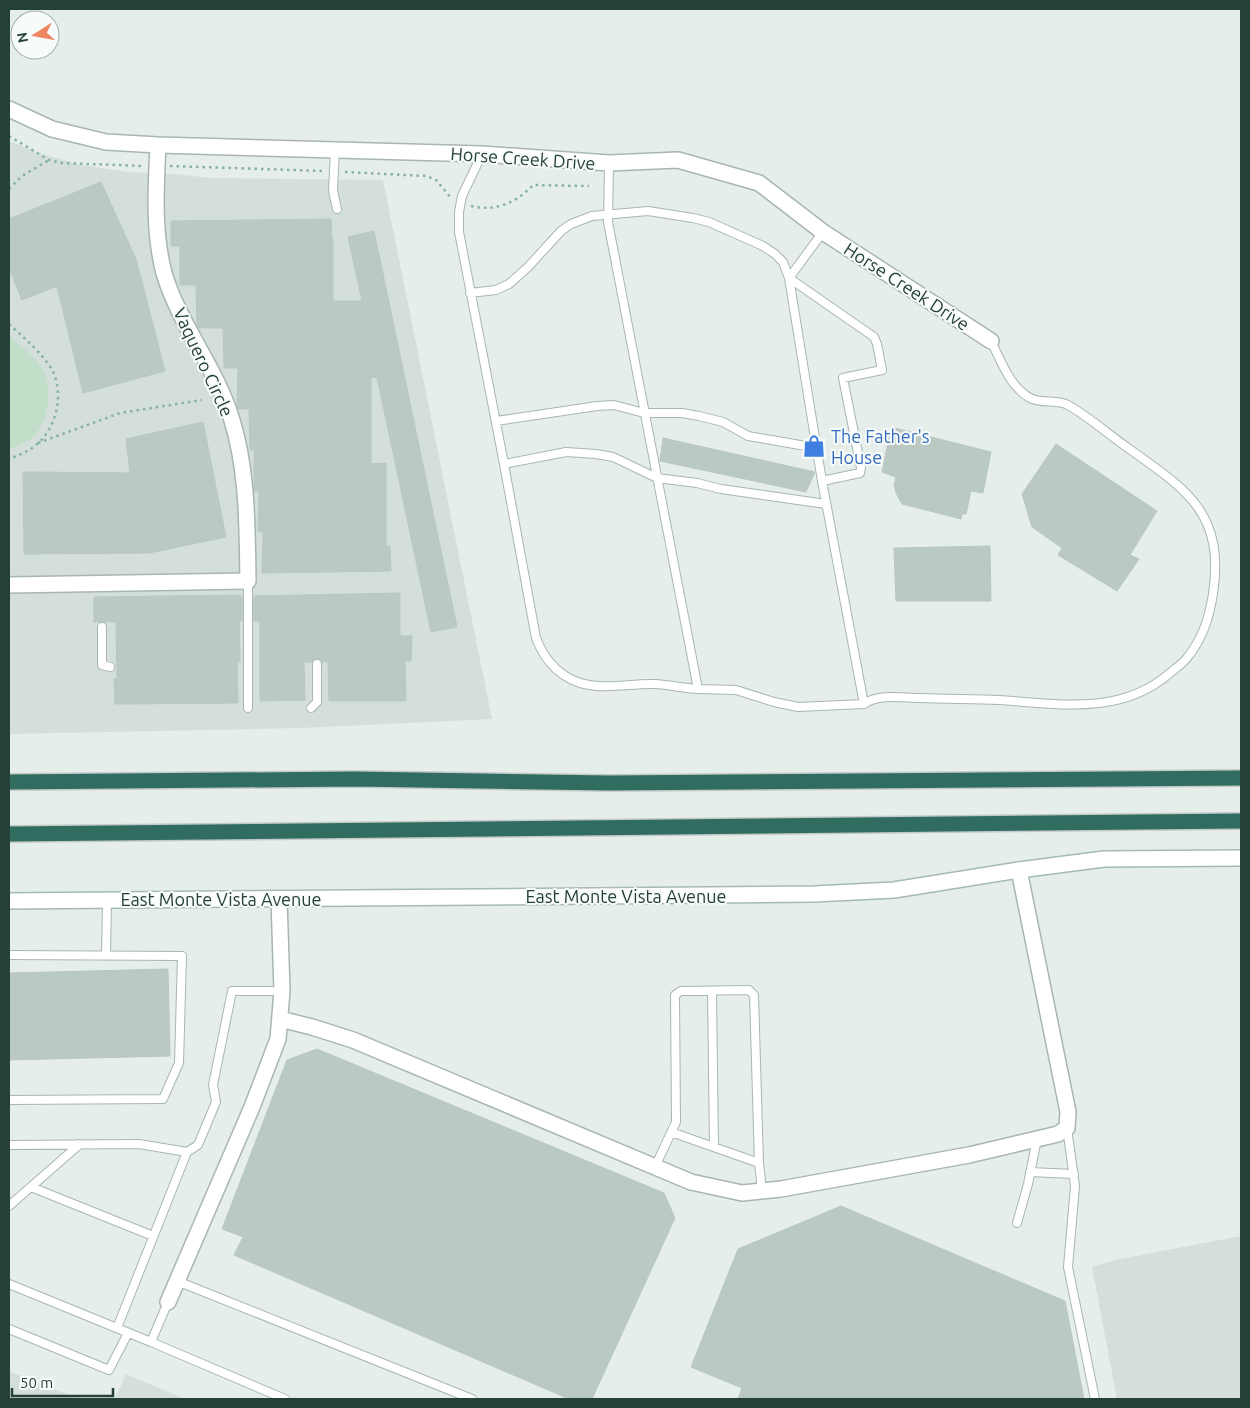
<svg xmlns="http://www.w3.org/2000/svg" width="1250" height="1408" font-family="Ubuntu,sans-serif">
  <rect width="100%" height="100%" fill="#e6eeeb"/>
  <path fill="#d4deda" d="M9,141L42,154L82,165L127,172L175,174L210,178L383,180L492,719L301,728L9,734Z
    M1241,1236V1399H1117L1092,1267L1115,1260Z
    M9,1371L79,1399H9Z
    M126,1374L185,1399H115Z"/>
  <path fill="#c0dec8" d="M9,336C20,346 34,355 42,368C53,384 49,415 38,431C32,441 19,445 9,449Z"/>
  <path fill="#bbc9c4" stroke="#b8c8c1" d="M101,182L136,259L165,371L83,393L57,286L22,300L9,268V219Z
    M331,219L332,240L333,239V301H362L348,237L374,231L457,627L431,632L377,377L371,378V464L386,463V546H390L391,571L262,573L263,531L258,532L259,491H254V450H250L249,409H238L237,407L238,368H224L223,328H199L197,325L196,285H180V246H171V221Z
    M203,422L226,537L149,553L24,554L23,472L130,473L126,439Z
    M891,427L991,452L983,493L971,491L966,514H962L961,519L902,504L896,493L894,485L896,477L882,472Z
    M663,438L815,472L806,492L660,461Z
    M1056,444L1157,511L1130,555L1139,559L1117,591L1058,555L1062,548L1032,527L1022,494Z
    M990,546L991,601H896L894,548Z
    M400,593V636H412L411,661H405L406,701H329L328,662H322L317,658L312,662H304L305,700L260,701V621H254V596Z
    M238,595V596H242V621H239L240,662H237L238,703L115,704L114,679H117L116,622H94V597Z
    M168,969L170,1056L9,1060V973Z
    M317,1049L664,1193L675,1218L592,1399H569L234,1255L243,1237L222,1229L287,1060Z
    M841,1206L1065,1301L1084,1399H738L742,1388L691,1367L738,1249Z"/>
  <g fill="none" stroke-linecap="round" stroke-linejoin="round">
    <defs>
      <path id="lane" d="M335,150L333,191L337,209
        M482,154L462,196L459,212V232L504,464L536,638C545,662 563,681 589,685C609,689 634,683 655,684C669,685 684,688 698,689
        M609,163L608,222L698,689L736,690L774,702L798,707L864,704L822,481L860,473L861,468L843,378L882,370L877,344L874,337L789,278L823,232
        M470,293L496,290L509,284L528,267L561,231L571,224L592,216L648,211L693,218L709,222L763,246L775,254L783,262L789,278L822,481
        M496,421L597,406L614,405L644,413H682L699,416L723,422L748,436L817,448
        M504,464L566,452L596,454L613,457L657,478L697,483L721,489L826,504
        M248,581V708
        M102,627V665L110,667
        M864,704C879,693 903,698 921,698C947,699 973,699 999,700C1058,704 1121,716 1170,673C1176,668 1182,664 1187,658C1203,638 1209,618 1213,594C1225,513 1187,490 1128,448C1108,434 1089,417 1068,405C1057,399 1041,404 1030,398C1010,387 1001,361 991,341
        M311,708L317,702V664
        M9,955L182,956L179,1063L163,1099L9,1100
        M106,955L107,900
        M712,991L714,1147
        M1067,1128L1075,1186L1068,1267L1095,1399
        M9,1145L139,1144L187,1152L198,1145L216,1102L213,1085L232,991H282
        M759,1163L762,1191
        M655,1167L676,1122L675,995L681,991L749,990L754,995L759,1163L671,1132
        M1030,1172L1074,1174
        M31,1187L153,1236
        M9,1206L80,1144
        M1017,1223L1028,1184L1037,1139
        M177,1281L472,1399
        M9,1284L151,1342
        M168,1302L151,1342L285,1399
        M117,1328L187,1152
        M9,1329L109,1370L128,1333"/>
      <path id="street" d="M9,109L52,129L106,142L158,145L482,154L609,163L678,160L759,183L823,232L991,341
        M9,585L248,581C247,526 248,470 231,417C215,366 179,324 164,273C153,231 156,187 158,145
        M280,1019L312,1027L353,1040L691,1182L742,1193L781,1189L969,1155L1058,1134L1067,1128L1068,1112L1019,870
        M168,1302L252,1107L278,1039L282,991L279,899"/>
      <path id="secondary" d="M9,901L814,894L894,890L1019,870L1104,859L1241,858"/>
      <path id="highway" d="M9,782L355,779L609,783L1241,778
        M9,834L1241,821"/>
    </defs>
    <use href="#lane" stroke="#a8b6b2" stroke-width="10"/>
    <use href="#street" stroke="#a8b6b2" stroke-width="18"/>
    <use href="#secondary" stroke="#a4bab2" stroke-width="18"/>
    <use href="#highway" stroke="#c2cac8" stroke-width="18"/>
    <path stroke="#87b1a4" stroke-width="2.5" stroke-dasharray="2.5 4" stroke-linecap="butt" d="M9,136L49,160L62,163L144,166
      M170,166L324,171
      M345,172L426,176L436,180L452,199
      M9,189L22,176L49,160
      M471,206C495,212 516,203 533,185L589,186
      M9,324C24,338 40,351 51,368C65,392 57,428 36,445C28,452 19,455 9,459
      M38,443L120,413L202,400"/>
    <use href="#lane" stroke="#fff" stroke-width="8"/>
    <use href="#street" stroke="#fff" stroke-width="15"/>
    <use href="#secondary" stroke="#fff" stroke-width="15"/>
    <use href="#highway" stroke="#316c60" stroke-width="15"/>
  </g>
  <defs>
    <symbol id="shop-bare" viewBox="-9 -9 18 18"><path d="M-5-2.5h2.3a2.7 3.5 0 0 1 5.4 0H5L5.5 6h-11ZM-1.5-2.5h3a1.5 2.3 0 0 0-3 0Z" fill="#3f7fe0" stroke="#f7fbf9" stroke-width="2.5" paint-order="stroke"/></symbol>
  </defs>
  <g fill-rule="evenodd">
    <use href="#shop-bare" x="798" y="430" width="32" height="32"/>
  </g>
  <g text-anchor="middle" dominant-baseline="central" stroke-width="4" stroke-linejoin="round" paint-order="stroke">
    <g font-size="18" fill="#254039" stroke="#f7fbf9">
      <text transform="translate(523 158) rotate(4)">Horse Creek Drive</text>
      <text transform="translate(907 286) rotate(33)">Horse Creek Drive</text>
      <text transform="translate(204 362) rotate(65)">Vaquero Circle</text>
      <text x="626" y="896">East Monte Vista Avenue</text>
      <text x="221" y="899">East Monte Vista Avenue</text>
    </g>
    <g font-size="18" fill="#366cbe" stroke="#f7fbf9" text-anchor="start">
      <text x="831" y="436">The Father's<tspan x="831" dy="21">House</tspan></text>
    </g>
  </g>
  <rect width="1250" height="1408" fill="none" stroke="#254039" stroke-width="20"/>
  <g transform="translate(35 35) rotate(259)"><circle r="24" fill="#f7fbf9" stroke="#a3b0ac"/>
  <path d="M0-4L9 19L0 12L-9 19Z" fill="#ee8664"/>
  <text y="-8" font-size="14" font-weight="bold" text-anchor="middle" fill="#254039">N</text>
  </g>
  <path d="M12 1388v8h101v-8" fill="none" stroke="#254039" stroke-width="2.5"/>
  <text x="20" y="1388" font-size="15" fill="#254039" stroke="#f7fbf9" stroke-width="4" paint-order="stroke">50 m</text>
</svg>
